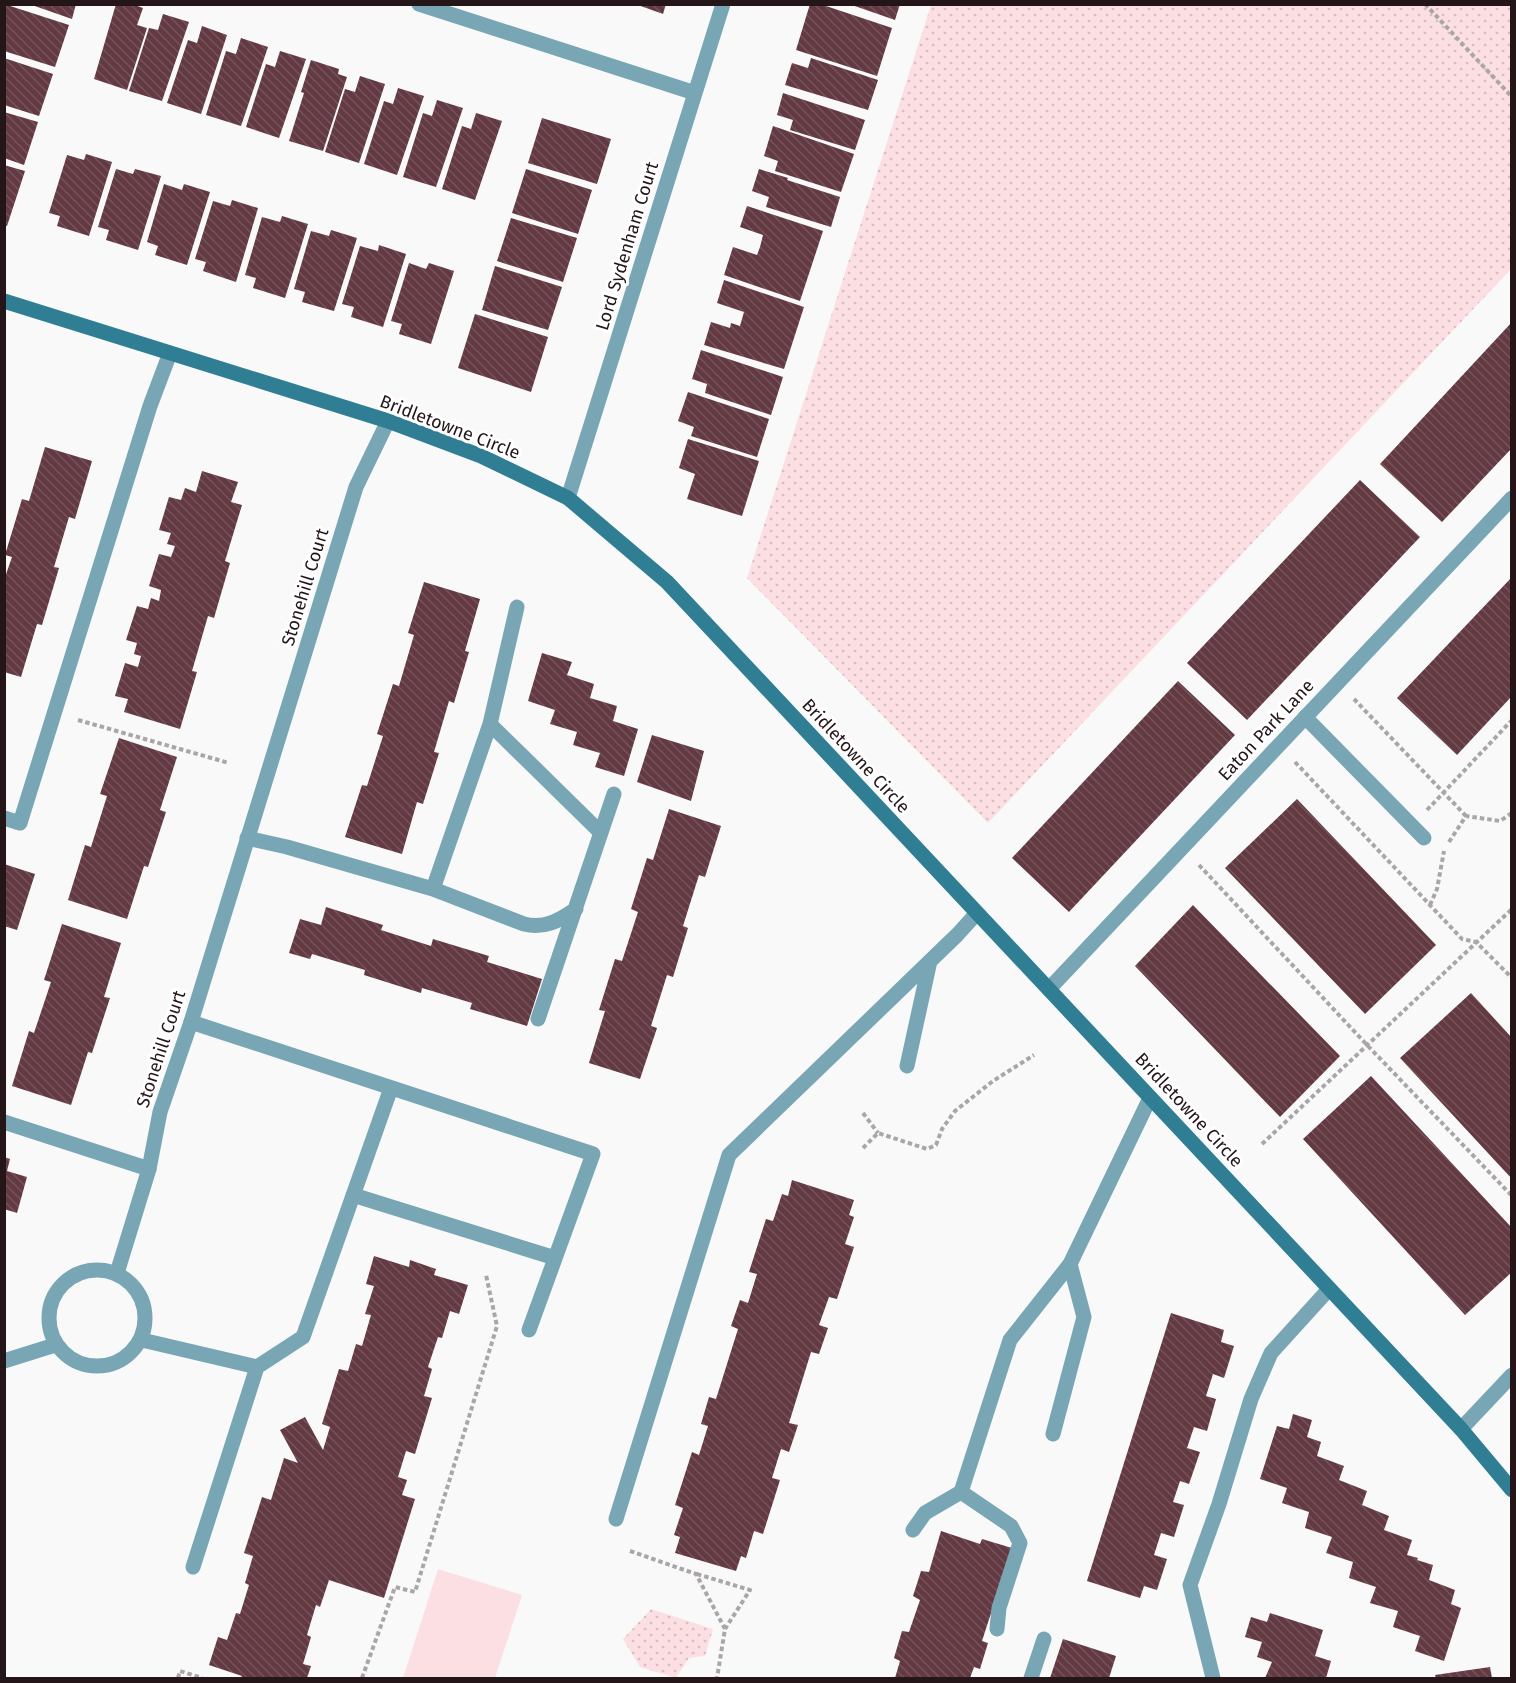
<svg xmlns="http://www.w3.org/2000/svg" width="1516" height="1683" font-family="'Fira Sans',sans-serif">
  <defs>
    <pattern id="park-dots" width="8" height="8" patternUnits="userSpaceOnUse" patternTransform="scale(1.5)"><rect width="8" height="8" fill="#fcdfe3"/><path d="M2 2h.1M6 6h.1" fill="none" stroke="#d8bec2" stroke-width="1.8" stroke-linecap="round"/></pattern>
    <pattern id="building-back-hatch" width="6" height="6" patternUnits="userSpaceOnUse" patternTransform="scale(1.5)"><rect width="6" height="6" fill="#633942"/><path d="M-1 5l2 2M0 0l6 6M5-1l2 2" fill="none" stroke="#75535a"/></pattern>
  </defs>
  <rect width="100%" height="100%" fill="#f9f9f9"/>
  <path fill="#fcdfe3" d="M438,1569L522,1595L495,1678H403Z"/>
  <path fill="url(#park-dots)" d="M931,5H1511V269L988,823L747,578Z
    M651,1609L713,1629L705,1656L689,1658L676,1678L640,1667L623,1639Z"/>
  <path fill="url(#building-back-hatch)" d="M4,4L69,25L55,67L4,51Z
    M29,4H76L72,19Z
    M116,4H132L143,8L137,25L147,28L127,90L94,79Z
    M635,4H666L663,14Z
    M810,4H820L892,28L877,76L796,50Z
    M849,4H900L895,20Z
    M163,14L189,22L162,101L129,91L149,28L158,30Z
    M202,26L227,35L201,114L167,103L188,40L197,43Z
    M241,38L268,47L241,126L206,115L226,51L236,54Z
    M280,51L306,59L279,138L246,127L266,64L275,67Z
    M4,58L53,74L39,116L4,105Z
    M811,58L878,80L868,110L785,85L792,63L808,68Z
    M311,60L339,69L338,74L347,77L323,151L289,141L304,93L301,92Z
    M360,76L385,84L359,163L325,152L345,89L355,92Z
    M398,88L424,96L397,175L364,164L384,101L393,104Z
    M783,93L865,120L855,150L790,130L793,120L777,115Z
    M437,100L463,108L436,187L403,177L423,113L432,116Z
    M4,112L38,122L24,165L4,158Z
    M476,113L502,121L475,200L442,189L462,126L471,129Z
    M542,118L611,139L597,184L528,163Z
    M773,126L854,154L841,192L775,171L778,161L764,156Z
    M86,154L112,162L89,236L57,226L60,216L49,213L67,155L84,160Z
    M4,165L25,171L7,226L4,225Z
    M116,169L133,174L135,169L161,176L138,250L106,240L109,230L98,227Z
    M526,169L592,190L578,234L512,213Z
    M759,169L788,178L787,180L840,197L831,227L766,207L769,197L752,191Z
    M164,184L182,190L184,184L210,192L187,265L155,255L158,246L147,242Z
    M232,200L258,208L236,282L203,271L206,262L195,259L213,201L230,206Z
    M747,206L823,231L800,301L724,275L733,247L757,255L760,247L763,235L740,227Z
    M282,216L308,224L285,298L253,288L256,278L245,275L262,217L280,222Z
    M511,218L577,238L563,282L497,261Z
    M331,230L357,238L334,311L302,302L305,292L294,289L311,231L329,236Z
    M379,245L406,254L383,327L351,317L354,307L342,304L360,246L378,251Z
    M409,263L426,269L429,263L454,271L431,344L399,334L402,324L391,321Z
    M495,266L562,287L548,330L482,310Z
    M724,280L804,307L784,369L704,345L711,322L730,328L731,323L740,326L744,312L717,303Z
    M475,314L548,337L531,392L458,368Z
    M1512,322V448L1442,522L1380,464Z
    M701,350L783,377L771,415L705,393L707,384L692,379Z
    M688,392L769,419L757,457L691,436L694,427L678,421Z
    M688,439L759,461L742,516L687,499L695,474L679,468Z
    M45,447L92,461L75,519L69,517L54,567L59,568L42,625L37,624L21,677L4,672V580L12,557L5,555L22,499L29,501Z
    M202,471L238,482L231,502L242,505L225,561L230,563L214,618L208,616L192,671L197,672L180,729L124,712L128,699L115,696L125,663L138,667L141,656L134,654L137,643L126,640L137,606L148,609L151,598L159,601L161,590L149,586L159,554L171,557L175,546L167,544L171,533L159,530L169,497L181,500L185,488L196,492Z
    M1360,480L1420,537L1247,720L1187,663Z
    M1512,577V696L1457,755L1397,698Z
    M424,582L480,599L465,651L469,652L454,703L449,701L434,752L439,753L423,804L417,802L402,854L345,837L362,785L367,786L383,736L377,734L393,684L399,686L414,635L408,633Z
    M542,653L572,662L567,675L594,684L590,698L617,706L613,721L638,729L624,776L595,767L600,753L573,745L577,732L550,724L555,710L528,701Z
    M1178,681L1235,735L1069,912L1012,858Z
    M652,735L704,751L691,801L637,782Z
    M119,738L177,757L160,810L166,812L148,867L144,866L127,919L68,900L85,845L91,847L107,796L100,794Z
    M1297,799L1436,945L1365,1014L1225,868Z
    M669,809L721,826L705,877L699,875L683,926L688,928L673,977L667,975L651,1026L657,1028L640,1079L589,1063L605,1011L599,1010L615,959L622,961L638,912L631,909L647,858L653,860Z
    M4,864L35,874L17,930L4,926Z
    M1193,905L1340,1056L1280,1117L1135,966Z
    M326,907L383,925L381,930L431,946L433,939L489,956L487,962L542,979L527,1026L470,1009L472,1003L422,988L421,993L364,975L365,970L312,954L310,959L289,953L300,919L321,925Z
    M62,924L121,943L104,997L110,998L92,1053L88,1052L71,1105L12,1086L29,1031L34,1033L51,982L44,980Z
    M1471,993L1512,1038V1179L1400,1058Z
    M1371,1076L1512,1228V1272L1465,1315L1303,1139Z
    M4,1157L10,1159L7,1171L27,1177L17,1213L4,1209Z
    M792,1180L854,1200L849,1215L854,1217L845,1244L854,1247L837,1299L829,1297L819,1325L828,1328L819,1354L811,1352L789,1423L798,1425L789,1452L781,1449L772,1478L780,1480L763,1534L754,1531L746,1558L741,1556L736,1571L675,1553L680,1537L674,1535L683,1508L675,1505L692,1452L699,1455L708,1426L701,1424L709,1397L716,1399L738,1329L731,1326L740,1300L748,1303L757,1274L749,1272L766,1219L773,1221L782,1194L788,1196Z
    M374,1256L409,1267L410,1260L436,1269L434,1275L468,1285L459,1314L450,1311L442,1338L438,1337L428,1367L432,1369L424,1396L432,1398L415,1454L406,1451L398,1477L407,1480L402,1495L415,1499L384,1598L329,1580L320,1607L316,1605L307,1635L311,1637L303,1664L311,1666L307,1678H241L242,1676L209,1665L218,1637L227,1640L236,1613L240,1614L249,1585L245,1583L253,1556L244,1553L262,1497L271,1500L284,1458L298,1463L280,1430L305,1417L323,1450L330,1427L322,1424L339,1369L348,1371L356,1344L362,1346L371,1315L365,1314L374,1286L366,1284Z
    M1171,1313L1224,1330L1221,1342L1234,1346L1224,1378L1213,1374L1206,1396L1216,1399L1207,1431L1194,1427L1187,1448L1200,1452L1189,1484L1180,1481L1173,1502L1184,1505L1174,1537L1161,1533L1154,1555L1167,1559L1157,1590L1144,1586L1140,1598L1087,1581Z
    M1293,1414L1312,1420L1307,1437L1321,1442L1317,1456L1344,1466L1339,1480L1367,1491L1362,1505L1389,1516L1384,1530L1412,1540L1407,1555L1418,1558L1417,1560L1433,1565L1429,1580L1455,1590L1451,1604L1461,1608L1444,1661L1415,1651L1420,1636L1393,1627L1398,1611L1370,1603L1376,1587L1349,1578L1353,1562L1326,1553L1332,1537L1305,1528L1309,1512L1282,1503L1287,1488L1260,1479L1277,1426L1289,1429Z
    M941,1531L980,1544L982,1539L1012,1548L982,1641L988,1643L980,1669L974,1667L970,1678H895L900,1661L894,1658L902,1631L909,1632L920,1600L913,1596L921,1571L929,1572Z
    M1270,1613L1323,1630L1315,1656L1331,1661L1326,1678H1265L1272,1662L1257,1657L1262,1642L1245,1637L1251,1617L1267,1622Z
    M1063,1639L1116,1656L1109,1678H1050Z
    M1490,1667L1492,1678H1436L1435,1675Z"/>
  <g fill="none" stroke-linecap="round" stroke-linejoin="round">
    <path stroke="#aaa5a6" stroke-width="4" stroke-dasharray="4.5 3" stroke-linecap="butt" d="M1425,4L1512,97
      M1354,699L1466,816
      M78,720L229,763
      M1295,762L1462,939L1476,942L1512,978
      M1427,810L1512,720
      M1449,842L1466,816L1500,821L1512,813
      M1199,865L1367,1045L1512,1196
      M1430,905L1437,889L1444,851
      M863,1113L878,1133
      M1262,1144L1512,909
      M863,1148L878,1133L927,1149L936,1145L942,1129L955,1111L993,1081L1034,1055
      M630,1551L696,1574L725,1629L717,1678
      M697,1574L750,1590L725,1629
      M178,1678L180,1671L202,1678
      M362,1678L395,1587L415,1592L497,1326L486,1275"/>
    <path stroke="#78a6b5" stroke-width="15" d="M1305,717L1424,838
      M490,724L601,833
      M4,818L20,823L150,406L170,353
      M247,838L287,847L433,889L524,924C544,929 559,921 576,909
      M433,889L490,724L517,607
      M538,1019L614,794
      M191,1022L593,1154L529,1330
      M907,1066L930,961
      M4,1122L149,1169
      M353,1195L555,1258
      M142,1340L257,1367
      M4,1361L55,1345
      M1053,1434L1084,1317L1070,1264
      M961,1492L1011,1526L1020,1543L999,1608L997,1629
      M616,1519L729,1155L957,935L977,913
      M913,1530L925,1513L961,1492L1010,1340L1070,1264L1150,1098
      M193,1567L257,1367L303,1337L391,1088
      M1031,1678L1044,1639
      M1213,1678L1190,1585L1219,1504L1251,1399L1271,1353L1329,1289"/>
    <path stroke="#78a6b5" stroke-width="15" d="M419,4L695,93
      M568,498L723,4
      M1049,989L1512,498
      M49 1318a48 48 0 1 1 96 0a48 48 0 1 1-96 0Z
      M117,1273L149,1169L160,1112L191,1022L356,487L388,421
      M1461,1429L1512,1375"/>
    <path stroke="#2f7e94" stroke-width="15" d="M4,301L388,421L481,456L568,498L667,582L1461,1429L1512,1490"/>
  </g>
  <g text-anchor="middle" dominant-baseline="central" stroke-width="6" stroke-linejoin="round" paint-order="stroke">
    <g font-size="18" fill="#241518" stroke="#fff">
      <text transform="translate(627 246) rotate(-73)">Lord Sydenham Court</text>
      <text transform="translate(450 427) rotate(21)">Bridletowne Circle</text>
      <text transform="translate(305 587) rotate(-73)">Stonehill Court</text>
      <text transform="translate(1266 730) rotate(-47)">Eaton Park Lane</text>
      <text transform="translate(856 756) rotate(47)">Bridletowne Circle</text>
      <text transform="translate(161 1049) rotate(-72)">Stonehill Court</text>
      <text transform="translate(1189 1110) rotate(47)">Bridletowne Circle</text>
    </g>
  </g>
  <rect width="1516" height="1683" fill="none" stroke="#241518" stroke-width="12"/>
</svg>
